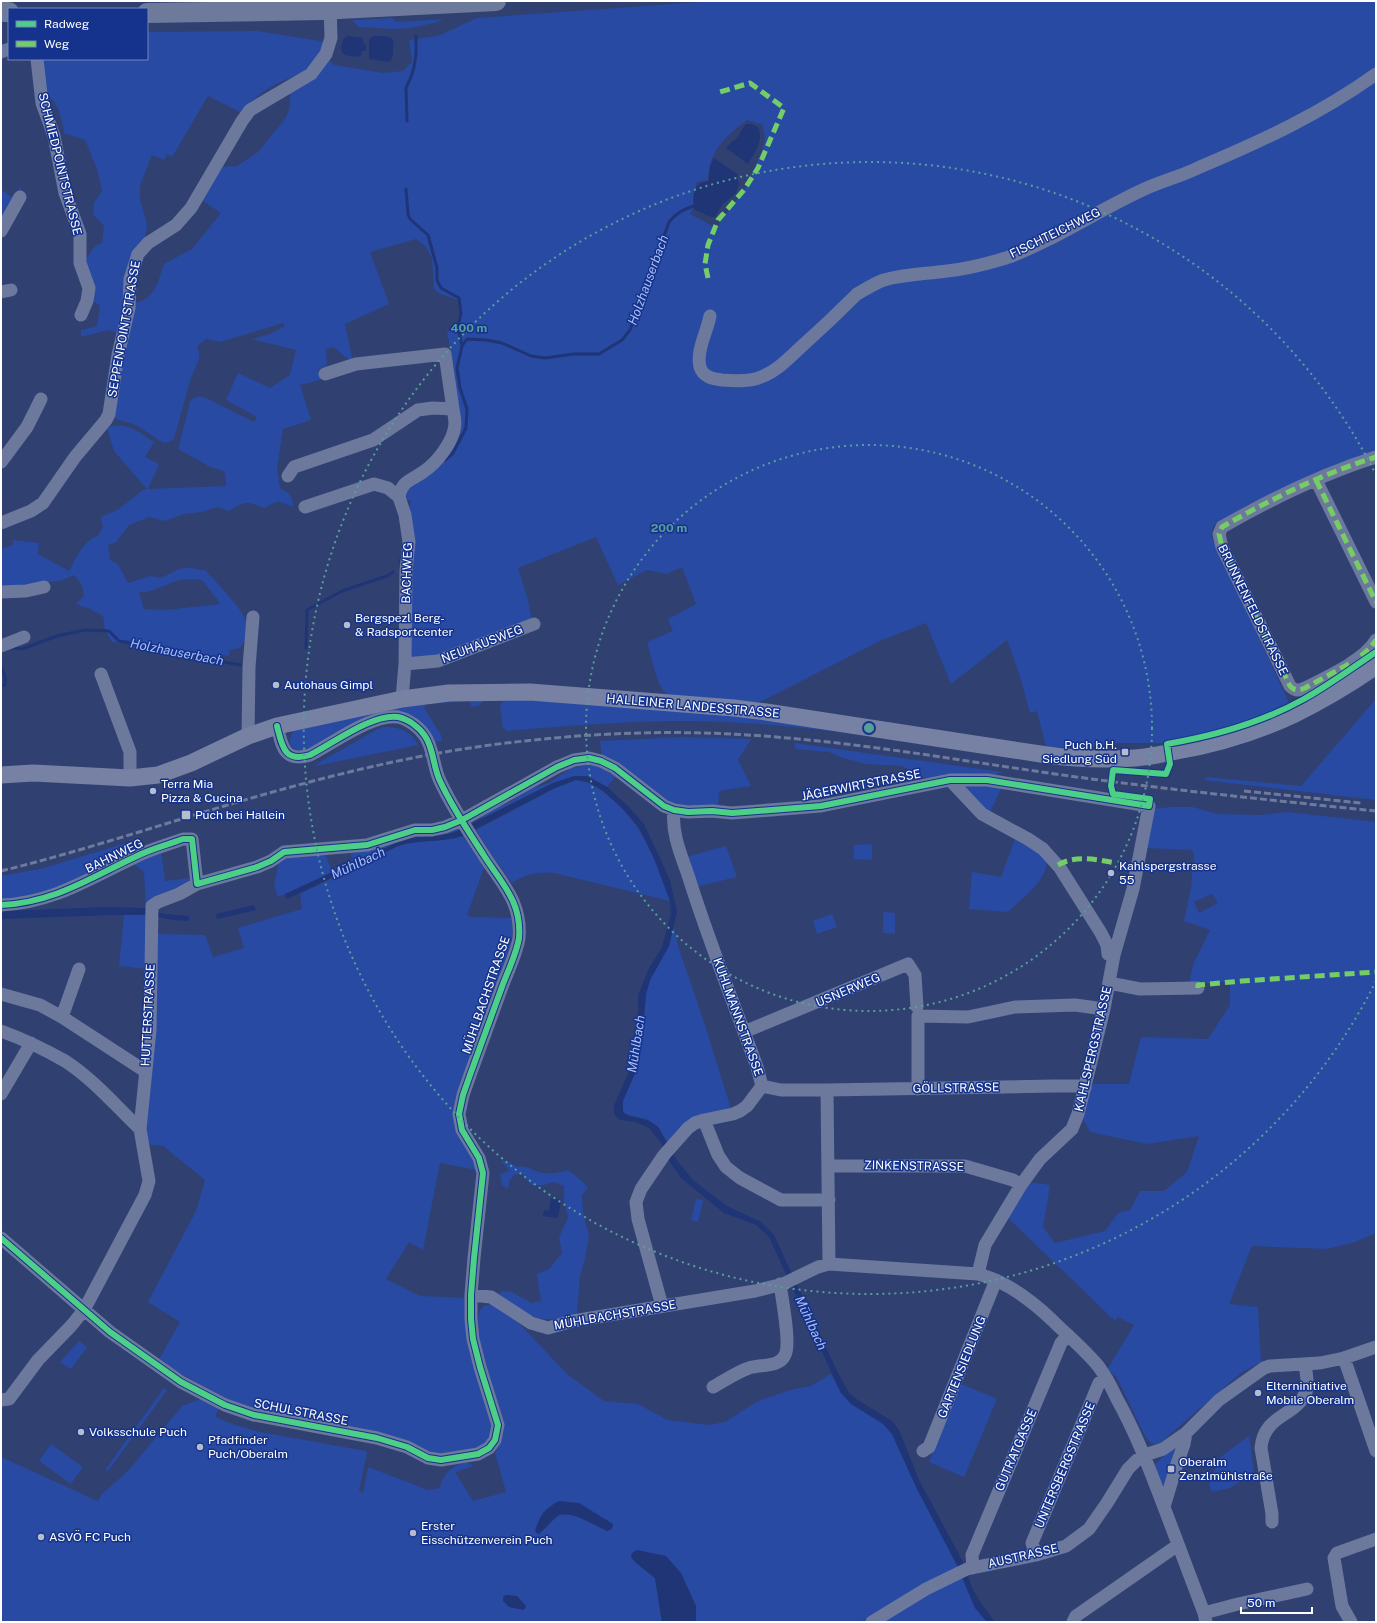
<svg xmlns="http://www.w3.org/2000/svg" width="1377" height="1623" font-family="'Public Sans',sans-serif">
  <rect width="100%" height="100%" fill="#304071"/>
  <path fill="#284aa3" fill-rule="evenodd" d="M716,1H1376V71L1354,87L1299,120C1292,121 1286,124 1282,130L1224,155L1131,193L1021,249L993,260L948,268L902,274L877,280L862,288L847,300L805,341L765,372L751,378L733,379L714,376L705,369L702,357L715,317H705L697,354L698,370L709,382L739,386L746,383H760L787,363L818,336L857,297L868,289L889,281L905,278L985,267L1017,258L1022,253L1143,192L1259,145L1328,108L1376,77V454L1365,457L1316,475L1247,505L1213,526L1211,535L1290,705L1219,731L1164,743H1116L1089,747H1046L1037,711L1030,713L1019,673L1007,640L951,684L926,623L880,641L756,704L669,696C656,688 652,657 647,642L673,631L668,619L696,604L682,567L667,574L647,570L618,585L596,537L518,568L528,600L532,622L439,659L409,660L412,543L408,512L411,501L403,498L405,489L409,484L419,479L433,468L459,439L462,422L456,404L454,368L447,332L460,325V301L438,293L434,288L432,258L426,247L416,239L370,252L389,304L345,324L353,362L344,356L334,347L326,349L327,365L318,370L320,380L300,385L311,420L283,429L277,468L280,488L289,493L294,505L290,506L278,501L264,508C246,501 245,501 229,511L218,507L201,512L184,514L165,521L149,517L129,525L116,542L108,545L110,560L118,564L128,583L150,576L161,578C169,574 179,567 189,568C195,568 199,571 205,570C215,581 245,611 248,625C250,633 245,641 240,648L230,650L229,656L217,654L214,657H200L187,654L159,650L140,645L112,642L105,630L103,616L90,609L76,604L84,596L82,585L74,575L63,580L4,589L1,588V549L13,545V540L39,543L38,554L69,571C77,557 83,541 98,536L103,527L101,517L119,509L143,490L147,489L114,451L107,428C124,420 140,432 154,442L145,457L159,464L148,489L226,486L225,473L221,470L212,468L178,449L190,402C195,396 199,396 206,398L254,422L257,417L226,400L238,373L270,388L290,375L296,350L252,339L270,334L285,326L283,323L220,342L206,339L197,346L199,353V359L190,381L174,439L166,443L162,442L136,425L116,419L113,415L119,364L134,303C155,300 158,282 164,264L192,249L221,213L200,199L219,167L237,166L258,152L285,119L289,110L291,88L314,75L328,58L334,65L383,73L403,71L412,62L409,40L438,36L477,18ZM747,120L763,125L765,138L763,149L744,190L720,222L718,229L690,214L693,209V195L697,182L708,180C709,150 725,137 747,120ZM194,579L202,580L221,604L165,610L144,609L139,592H148L179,580Z
    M392,18L396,22L444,19L434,23L411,28L393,29L359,27L352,20Z
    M257,31L326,42C322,52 314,68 304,73C300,75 294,76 290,78C271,85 253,97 242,113L208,96L172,157L167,154L164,160L152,155L140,185V200L147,224L145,241L121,334L108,330L81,337V330L97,326L100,306L91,299V288L86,259L95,246L102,243L104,225L93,215L94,203L102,191L97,169L85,140L64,133C62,119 59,104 47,94L40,59H147V32Z
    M21,187L22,188L1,225V189L11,197Z
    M487,696L479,706L471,707L470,701L426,704L424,708L441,735L442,741L435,742L402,713L301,751C287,749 287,739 295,729L379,709Z
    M506,696L754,715L874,736C808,728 740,720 674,721C618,722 563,726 507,731L503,728L500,706Z
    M1376,699V800L1204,780L1205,777L1301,786Z
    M383,727C399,727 411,730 418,745L315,766V765L374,731Z
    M682,737L751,739L738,760L751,786L719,791L718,808L681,806L659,799L602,756L600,741Z
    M794,743L1002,772L992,776L1002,787L988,816L949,784L928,779L902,766L866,764L843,758L829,752L796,749Z
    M594,764L616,776L607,787L587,776L553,783L479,821L485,813L510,802L529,789L549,783L571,768Z
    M576,780C591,782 600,788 611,798C644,826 656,862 670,901L554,873C537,872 527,873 512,883L491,854L476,830L555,788Z
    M1170,807H1193L1217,814L1261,815L1287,812L1376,822V1233L1355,1242L1327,1249L1252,1246L1229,1304L1258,1307L1261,1362L1241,1373L1160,1443L1155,1444L1151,1443L1146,1438L1116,1376L1107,1370L1134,1325L1118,1317L1115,1321L1007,1217L1029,1182L1050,1185L1043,1227L1055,1243L1105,1231L1118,1213L1130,1210L1140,1191H1164L1187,1172L1199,1136L1147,1144L1090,1132L1081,1115L1090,1084H1129L1141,1037L1208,1039L1230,1005V982L1189,984L1193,965L1210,930L1184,921L1191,888L1194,854L1192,850L1145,848L1152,809ZM1212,894L1218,903L1199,913L1194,902Z
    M458,828L460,830L440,836L415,837L363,858L300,888L278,897L274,886L279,860L284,856L323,850L332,870L353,860L348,848Z
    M462,836L485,865L467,915L471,917L512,918L513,928L508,959L456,1095L453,1112L457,1132L474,1159L477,1170L440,1163L423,1250L409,1242L386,1279L420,1296L466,1298L493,1420L491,1433L487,1442L479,1447L440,1454L252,1410L223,1397L158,1361L180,1322L148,1302L196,1211L205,1180L163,1146L146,1144L144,1127L155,936L158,934L205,935L213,957L244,948L238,928L302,909L300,894L398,846C420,839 440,843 462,836Z
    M1016,836L1036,848L1047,861C1046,882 1022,898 1008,912L969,909L972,872L1001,877Z
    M133,841L135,849H140L71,887L1,903V876L40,869Z
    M872,844V860L854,859V845Z
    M726,846L737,877L695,887L686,857Z
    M161,849L165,881L190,878L192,881L146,908L144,872L130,861Z
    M883,912L895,913V934L883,933Z
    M832,914L837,927L817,934L813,921Z
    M124,915H147L148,969L119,966Z
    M674,927L678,946L704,1022L732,1112L668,1143L658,1127L648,1120L625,1114L622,1107L623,1101L636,1071L642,1038L646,994L650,980L669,946Z
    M501,1161H507L517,1167C526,1165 530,1169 539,1172C548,1175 559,1173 568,1170L581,1180L588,1188L582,1195L583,1213L589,1235L585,1259L580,1276L577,1313C569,1315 560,1319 552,1319C531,1321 515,1306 499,1294L502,1291L512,1292L531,1303L541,1301L537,1274L549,1269L562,1253L559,1237L568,1218L564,1201V1186L554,1182L544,1185H531L522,1173L514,1175L510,1180L508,1189L502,1185L500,1174L510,1171Z
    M696,1199L703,1200L698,1222L691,1220Z
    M491,1304L516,1320L568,1375L604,1401L638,1404L668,1420L709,1425L725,1422L758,1401L790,1390L811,1386L831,1374L841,1393L884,1424L892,1434L917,1489L959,1569L861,1622H696V1606L634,1562L655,1578L662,1622H1V1457L98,1501L102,1494L128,1471L182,1406L201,1399L219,1408L215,1417L235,1425L260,1432L366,1451L367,1453L359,1491L363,1493L368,1467L428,1490L440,1488C442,1474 452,1466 466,1462L474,1466L455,1472L473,1501L506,1492L495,1453L499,1446L504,1431V1421L489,1376L480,1341L478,1320L479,1312L484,1306ZM559,1501L607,1531C596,1526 572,1511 560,1515C553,1517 545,1530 538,1534Z
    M79,1341L87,1347L71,1369L60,1362Z
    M959,1383L997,1399L964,1477L929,1462Z
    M164,1388L167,1390L108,1471L105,1470Z
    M1249,1436L1254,1472L1230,1488L1212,1492L1209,1485L1219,1458Z
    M51,1444L83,1467L71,1484L39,1461Z
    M1176,1446L1178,1448L1165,1490L1153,1467L1167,1452Z
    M961,1575L975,1608L987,1622H877Z"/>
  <path fill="#1f3576" d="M348,36L363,38V43L366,44V51H362L361,56C356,57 344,57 342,52C340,49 343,43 343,39Z
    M373,36C386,37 396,33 393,50C393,55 393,59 389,62L369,59V40Z
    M746,124H751L758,127C764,141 755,152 748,164L726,148C729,144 732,142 736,139C740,135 742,128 746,124Z
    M714,158L737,174L739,184L736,193L722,205L715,217H711L695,210C693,203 692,189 700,184C703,182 706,182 709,180L710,166Z
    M574,776H587L607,787L628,806L644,824L670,880L677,912L669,946L650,980L646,994L642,1038L636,1071L623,1101V1112L629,1116L648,1120L658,1127L678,1162L694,1181L727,1206L761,1222L774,1235L836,1369L849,1393L859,1401L892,1421L899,1430L919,1480L963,1562L973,1590L981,1603L995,1622H987L975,1608L969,1594L959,1569L917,1489L892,1434L883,1424L851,1404L841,1393L769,1237L756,1225L724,1213L682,1179L671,1164L661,1143L649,1128L636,1122L620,1120L614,1114V1105L628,1074L638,1017V995L649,968L662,947L671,914L670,901L654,858L638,826L621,807L603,791L588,782L576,780L555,788L462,836C440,843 420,839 398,846L287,899L285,894L404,839C420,836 436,837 453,833L553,783Z
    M254,905L256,910L217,919L216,914Z
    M107,907L146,908L164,914L189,916V921L174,920L147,915H113L1,919V911Z
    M551,1198L561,1200L558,1218L543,1216L544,1210L549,1211Z
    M559,1501L579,1503L613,1524L612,1529L607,1531C596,1526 572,1511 560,1515C554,1517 545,1530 538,1534L535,1531C540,1515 544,1509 559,1501Z
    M637,1550L666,1556L681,1573L696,1606V1622H662L655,1578L635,1562L631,1557L632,1553Z
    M506,1595L517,1596L526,1606L524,1610L509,1607L503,1601V1597Z"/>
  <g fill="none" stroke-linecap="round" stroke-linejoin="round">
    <path stroke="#1f3576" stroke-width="3" d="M407,121L406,88L411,77L414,67L416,54V36
      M406,189L408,214L410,219L428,235L437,268V280L441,288L459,298L461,313L458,327L462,346L457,368L460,388L467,409L466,428L453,453L445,460
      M462,346L467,339L486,340L502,343L531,356L545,358L574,354H599L622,340L630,330L669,222C676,213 683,209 694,206
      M400,562L402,556
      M10,648L22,649L57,636L85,630L109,631L119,641L201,655L218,661L241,665
      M306,648L307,610L342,591L387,576L393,572
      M1,666L5,677V685L1,686"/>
    <path stroke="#6c799d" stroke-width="13" d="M1,52L9,49
      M37,59L42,103L54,136L65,193L80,234V263L89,288L87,301L81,315
      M1,231L20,197
      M1,292L11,290
      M710,316C707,332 696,351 700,367C703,377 713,379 722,380C734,381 749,382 761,377C777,371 790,357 802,346C821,329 839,312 857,294C866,289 875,283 884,280C905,274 926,274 947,271C967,269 986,264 1006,258C1056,240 1101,208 1149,187C1166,180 1184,175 1200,167C1262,141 1322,113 1376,74
      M325,374L356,364L445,354L453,409
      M1376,457C1322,474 1271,499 1222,527L1219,534L1222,547L1290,686C1295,691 1298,691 1305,688C1325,678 1365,660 1376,640
      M1,462L27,427L41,399
      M288,476L294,467L373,440L418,410L433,408L453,409C454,414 455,419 455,424C454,441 437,463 423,472C411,481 402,480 399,497
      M1316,480L1376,602
      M305,507L374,484L388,488L399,497L405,515L409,542L406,571L405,664L402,699
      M1,523L31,511L43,503L75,457L106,420L109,414L118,355L129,308L130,279L138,254L148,243L176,225L191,208L242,121L250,110L311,74L326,54L331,38L330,3
      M1,592L26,591L44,587
      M1,646L24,637
      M405,664L438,661L534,624
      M101,674L130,752V778
      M248,736L249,667L253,617
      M950,780L982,814L1028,839L1043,849L1060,868L1101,933L1107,945L1108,954L1114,955
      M674,810C671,833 682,857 689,878C709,942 734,1004 757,1067L762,1086L781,1090H827L829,1264
      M1,905C53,903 90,878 135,857C150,849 167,845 183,839H192L197,884
      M1109,983L1140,989L1198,988
      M1,994L40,1005L62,1017L145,1071
      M62,1017L79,969
      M1,1031C23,1039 44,1049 65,1061C93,1079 116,1106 140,1129
      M744,1032L908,964L915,975L917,1007
      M918,1089V1016L968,1017L1015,1007L1075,1005L1104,1009
      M827,1090L1054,1086H1078L1085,1088
      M1,1094L31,1043
      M704,1120L718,1155L726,1167L740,1178L781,1200H829
      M829,1166H965L1013,1180L1021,1185
      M1,1238L110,1332L181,1382L225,1405L254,1415L377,1438L407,1447L428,1458L441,1460L478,1454L489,1448L495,1440L498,1425L480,1367L473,1339L471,1319V1295L474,1258L483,1173L479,1158L462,1130L459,1114L463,1095L470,1075C481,1045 492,1015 503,984C508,971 517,952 519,938C522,901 501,883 483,854C468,831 452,807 440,781C433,767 434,749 425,736C419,727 408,719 398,717C373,713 332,744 310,755C284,763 282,746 277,726
      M471,1295L491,1297L531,1323L548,1328L573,1321L755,1291L783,1284L818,1267L829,1264L978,1274C1006,1281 1031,1300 1052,1320C1067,1335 1085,1350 1099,1367C1106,1377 1112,1388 1117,1399C1136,1433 1150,1470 1164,1507
      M662,1306L638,1219L636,1202L641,1189L664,1155L688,1128L695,1123L704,1120L733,1114L740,1111L747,1106L762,1086
      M1344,1358L1376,1451
      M713,1387C724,1381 737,1372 749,1368C760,1364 779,1368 785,1355C791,1344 782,1299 780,1284
      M1,1400L9,1399L38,1360L71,1326L84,1310L145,1195L149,1181L140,1129L150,1030L152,906L158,902L179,894L197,884L257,867L271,861L284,852L367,845L415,830H432L445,827L462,820L557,767L574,760L589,758L601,761L615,768L664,806L674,810L688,812L712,811L732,813L821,806L950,780H987L1149,806L1133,889L1114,955L1104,1009L1078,1114L1072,1129L1040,1159L1021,1185L985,1245L978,1274
      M1186,1433L1184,1444L1176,1467L1164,1507L1204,1613L1206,1622
      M923,1451L929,1447L996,1280
      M1272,1522V1514L1261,1448C1264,1414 1296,1417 1306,1392C1309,1384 1306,1373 1305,1364
      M1036,1555L1032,1543L1099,1383L1107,1379
      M973,1567L972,1555L1061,1343L1068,1335
      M1204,1613L1238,1604L1307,1589
      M872,1622L926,1589L967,1569L1036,1555L1066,1546L1089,1529L1107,1503L1128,1469L1137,1460L1145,1455L1163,1449L1186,1433L1219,1400L1264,1368L1270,1366L1320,1363L1344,1358L1376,1347
      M1073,1622L1076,1616L1178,1545
      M1351,1622L1342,1606L1334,1558L1337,1553L1376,1539"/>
    <path stroke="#7681a3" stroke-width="17" d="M1,775L33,773L130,778L158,775L191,763L248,736L277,726L402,699L449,693L530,692L734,708L766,712L1047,755C1076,759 1105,760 1135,758C1148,757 1163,754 1177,751C1217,744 1257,732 1295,714C1323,700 1350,684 1376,666"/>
    <path stroke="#6e7a9c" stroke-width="20" d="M338,9L496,1
      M1,12H9
      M147,13L323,10"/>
    <path stroke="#6e7a9c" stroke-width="3" stroke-dasharray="7 3" stroke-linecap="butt" d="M1244,791L1361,803
      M1,871C99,847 194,813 291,787C368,766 445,749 525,741C604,732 684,730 763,736C861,743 958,760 1055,774C1162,789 1269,800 1376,811"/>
    <path stroke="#6e7a9c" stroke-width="20" d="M323,10L338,9"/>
    <path stroke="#74ce65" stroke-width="5" stroke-dasharray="10 5" stroke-linecap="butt" d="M708,278L705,264L708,245L718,220L744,190L758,168L784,108L750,83L720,92
      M1316,480L1376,602
      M1361,656L1369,649L1376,640
      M1349,664L1305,688C1298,691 1295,691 1290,686L1222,547L1219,534L1222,527C1271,499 1322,474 1376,457
      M1058,865C1075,855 1096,859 1115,863
      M1198,988V985L1242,981L1376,972"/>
    <defs>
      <path id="cycleway" d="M1,905C53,903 90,878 135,857C150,849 167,845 183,839H192L197,884L257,867L271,861L284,852L367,845L415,830H432L445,827L462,820L557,767L574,760L589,758L601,761L615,768L664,806L674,810L688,812L712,811L732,813L821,806L950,780H987L1149,806L1150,799L1113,794L1111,786L1113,770L1166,774L1170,764L1167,744C1214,736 1263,722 1304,699C1329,685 1352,668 1376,652
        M1,1238L110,1332L181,1382L225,1405L254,1415L377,1438L407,1447L428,1458L441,1460L478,1454L489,1448L495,1440L498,1425L480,1367L473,1339L471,1319V1295L474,1258L483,1173L479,1158L462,1130L459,1114L463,1095L470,1075C481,1045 492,1015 503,984C508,971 517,952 519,938C522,901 501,883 483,854C468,831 452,807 440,781C433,767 434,749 425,736C419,727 408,719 398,717C373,713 332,744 310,755C284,763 282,746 277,726"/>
    </defs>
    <use href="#cycleway" stroke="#15338c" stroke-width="8"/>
    <use href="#cycleway" stroke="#4dcf88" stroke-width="6"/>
  </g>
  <g fill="none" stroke="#579f9a" stroke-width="2" stroke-dasharray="2 4">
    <circle cx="869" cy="728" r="283"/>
    <path d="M1376 981A566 566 0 1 1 1376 475"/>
  </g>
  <g fill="#b7bccd" stroke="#15338c" stroke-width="1.5">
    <circle cx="347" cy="625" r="4"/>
    <circle cx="276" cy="685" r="4"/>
    <rect x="1121" y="748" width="8" height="8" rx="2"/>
    <circle cx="153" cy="791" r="4"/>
    <rect x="181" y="810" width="10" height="10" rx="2"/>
    <circle cx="1111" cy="873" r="4"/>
    <circle cx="1258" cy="1393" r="4"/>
    <circle cx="81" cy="1432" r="4"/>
    <circle cx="200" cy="1447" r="4"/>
    <rect x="1167" y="1465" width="8" height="8" rx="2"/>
    <circle cx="413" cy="1533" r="4"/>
    <circle cx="41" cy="1537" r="4"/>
  </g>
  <g text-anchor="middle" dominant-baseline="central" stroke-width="3" stroke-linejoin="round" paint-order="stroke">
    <g font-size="12" fill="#fff" stroke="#15338c">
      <text transform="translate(60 164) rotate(76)">SCHMIEDPOINTSTRASSE</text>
      <text transform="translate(1055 233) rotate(-26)">FISCHTEICHWEG</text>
      <text transform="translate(124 329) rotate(-80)">SEPPENPOINTSTRASSE</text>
      <text transform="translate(407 573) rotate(-88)">BACHWEG</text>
      <text transform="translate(1253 610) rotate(64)">BRUNNENFELDSTRASSE</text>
      <text transform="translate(482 644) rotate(-21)">NEUHAUSWEG</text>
      <text transform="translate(693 706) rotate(5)">HALLEINER LANDESSTRASSE</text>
      <text transform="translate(861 785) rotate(-11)">JÄGERWIRTSTRASSE</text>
      <text transform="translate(114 856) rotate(-26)">BAHNWEG</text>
      <text transform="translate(848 990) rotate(-23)">USNERWEG</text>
      <text transform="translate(486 995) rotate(-71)">MÜHLBACHSTRASSE</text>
      <text transform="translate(148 1015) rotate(-87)">HUTTERSTRASSE</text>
      <text transform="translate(738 1017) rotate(70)">KUHLMANNSTRASSE</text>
      <text transform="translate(1093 1049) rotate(-77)">KAHLSPERGSTRASSE</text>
      <text transform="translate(956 1088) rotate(-1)">GÖLLSTRASSE</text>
      <text transform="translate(914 1166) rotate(1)">ZINKENSTRASSE</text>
      <text transform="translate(615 1315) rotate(-10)">MÜHLBACHSTRASSE</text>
      <text transform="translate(962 1367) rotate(-68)">GARTENSIEDLUNG</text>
      <text transform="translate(301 1412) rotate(11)">SCHULSTRASSE</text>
      <text transform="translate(1016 1450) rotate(-67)">GUTRATGASSE</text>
      <text transform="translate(1065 1465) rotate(-67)">UNTERSBERGSTRASSE</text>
      <text transform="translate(1023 1556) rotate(-13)">AUSTRASSE</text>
    </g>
    <g font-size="12" fill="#fff" stroke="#15338c" text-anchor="start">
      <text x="355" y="618">Bergspezl Berg-<tspan x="355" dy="14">&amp; Radsportcenter</tspan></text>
      <text x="284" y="685">Autohaus Gimpl</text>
      <text x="1117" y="745" text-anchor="end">Puch b.H.<tspan x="1117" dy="14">Siedlung Süd</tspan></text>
      <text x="161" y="784">Terra Mia<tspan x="161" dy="14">Pizza &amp; Cucina</tspan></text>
      <text x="195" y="815">Puch bei Hallein</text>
      <text x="1119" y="866">Kahlspergstrasse<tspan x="1119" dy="14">55</tspan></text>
      <text x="1266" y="1386">Elterninitiative<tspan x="1266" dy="14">Mobile Oberalm</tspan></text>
      <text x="89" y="1432">Volksschule Puch</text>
      <text x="208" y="1440">Pfadfinder<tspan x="208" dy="14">Puch/Oberalm</tspan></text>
      <text x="1179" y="1462">Oberalm<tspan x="1179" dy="14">Zenzlmühlstraße</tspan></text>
      <text x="421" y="1526">Erster<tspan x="421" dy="14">Eisschützenverein Puch</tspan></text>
      <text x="49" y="1537">ASVÖ FC Puch</text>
    </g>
    <g font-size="13" font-style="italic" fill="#aabff7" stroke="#15338c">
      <text transform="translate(648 280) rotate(-70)">Holzhauserbach</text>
      <text transform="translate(177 652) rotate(11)">Holzhauserbach</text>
      <text transform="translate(358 863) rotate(-25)">Mühlbach</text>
      <text transform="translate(636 1044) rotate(-81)">Mühlbach</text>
      <text transform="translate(811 1323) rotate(65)">Mühlbach</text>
    </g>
  </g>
  <circle cx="869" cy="728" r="6" fill="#579f9a" stroke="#15338c" stroke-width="2"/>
  <g font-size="12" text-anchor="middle" font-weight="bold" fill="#579f9a" stroke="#15338c" stroke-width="3" stroke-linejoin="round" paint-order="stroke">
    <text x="469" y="332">400 m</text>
    <text x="669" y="532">200 m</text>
  </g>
  <rect width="1377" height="1623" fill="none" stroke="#ffffff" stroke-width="4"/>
  <rect x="8" y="8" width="140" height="52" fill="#15338c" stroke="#7385ba"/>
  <rect x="16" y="21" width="20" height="6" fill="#4dcf88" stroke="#7385ba"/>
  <text x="44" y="28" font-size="12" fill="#ffffff">Radweg</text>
  <rect x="16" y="41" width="20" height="6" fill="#74ce65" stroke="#7385ba"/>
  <text x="44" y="48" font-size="12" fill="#ffffff">Weg</text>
  <path d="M1241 1607v6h71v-6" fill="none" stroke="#ffffff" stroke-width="2"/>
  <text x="1247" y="1607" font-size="12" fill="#ffffff" stroke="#15338c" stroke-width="3" paint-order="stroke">50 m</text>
</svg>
